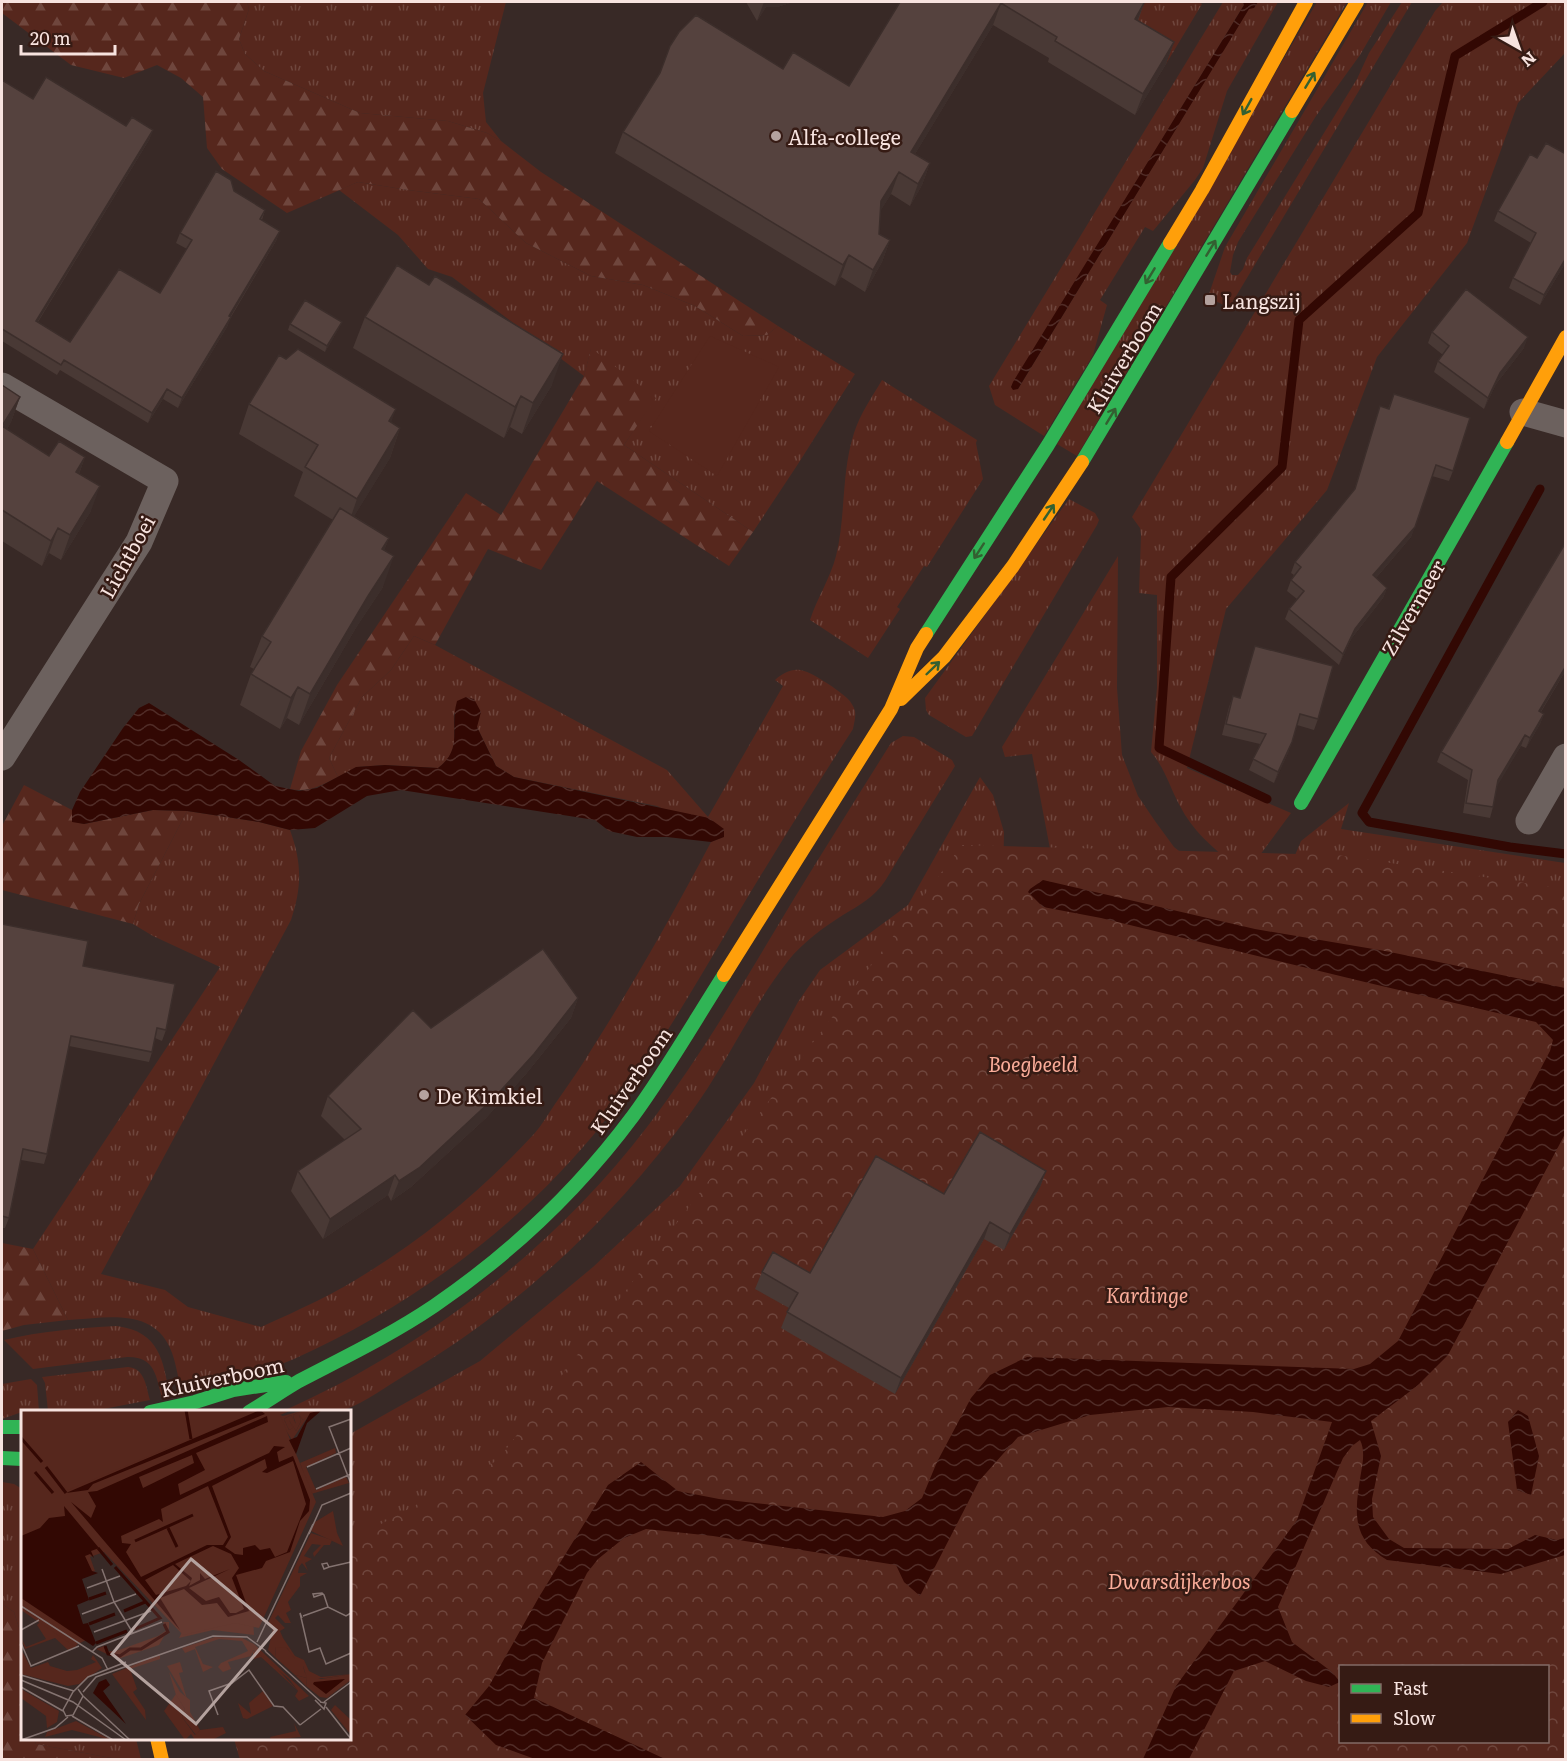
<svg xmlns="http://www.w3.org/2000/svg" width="1567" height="1761" font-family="Literata,serif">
  <defs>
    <pattern id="grass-tufts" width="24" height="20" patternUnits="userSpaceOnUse" patternTransform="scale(1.5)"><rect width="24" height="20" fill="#56271d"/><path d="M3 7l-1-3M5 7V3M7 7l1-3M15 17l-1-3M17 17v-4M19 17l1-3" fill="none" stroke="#6f463d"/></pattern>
    <pattern id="forest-firs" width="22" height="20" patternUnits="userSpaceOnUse" patternTransform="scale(1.5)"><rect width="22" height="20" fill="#56271d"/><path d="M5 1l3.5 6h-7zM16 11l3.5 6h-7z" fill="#6f463d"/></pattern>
    <pattern id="park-crowns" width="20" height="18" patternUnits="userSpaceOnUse" patternTransform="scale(1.5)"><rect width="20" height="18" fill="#56271d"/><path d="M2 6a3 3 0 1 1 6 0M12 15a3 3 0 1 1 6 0" fill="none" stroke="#6f463d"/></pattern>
    <pattern id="water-waves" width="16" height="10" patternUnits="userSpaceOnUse" patternTransform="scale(1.5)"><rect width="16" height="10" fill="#320803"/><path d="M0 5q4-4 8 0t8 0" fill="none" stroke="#502c27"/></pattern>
  </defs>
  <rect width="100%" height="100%" fill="#382926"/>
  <path fill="url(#grass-tufts)" d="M247,2H506L483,93L486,122L501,141L487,133L448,121L360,113L264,71L245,54L239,39L249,9Z
    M1098,2H1199L1202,4L1166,64Z
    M1223,2H1243L1244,5L1011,387L1018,389L1249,8H1254L1258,2H1278L1227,91L1203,168L1195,180L1153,231L1145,227L1100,300L1107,305L1093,355L1044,436L995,405L989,386Z
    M1317,2H1347L1077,456L1057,444Z
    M1368,2H1391L1360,55L1316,116L1238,242L1233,255L1230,272L1232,275H1238L1243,269L1247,258L1335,115L1357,79L1369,53L1402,2H1412L1229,308L1208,297L1225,247Z
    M1443,2H1565V53L1518,103L1467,243L1377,357L1327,490L1226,609L1187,768L1291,813L1260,855L1233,864C1212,847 1192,830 1180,806C1170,788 1165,768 1151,752L1157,688V595L1139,593L1141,535L1140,528L1132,517L1435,11Z
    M358,182L408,190L479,199L526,243L591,276L643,285L695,306L743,336L767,335L778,326L855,374L798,464L753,532L624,445L655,398L591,349L584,376L452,277L428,269L398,235L339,190Z
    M882,380L977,440L976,443L983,479L927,567L924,566L897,607L900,609L868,658L810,620C817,598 830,579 836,556C846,516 841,473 854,433C860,414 872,397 882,380Z
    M1069,499L1095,513L1099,520L1097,525L972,736L966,737L929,715L926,710L925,698Z
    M1118,556L1117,688L1122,755L1138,796L1155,821L1174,847L1198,866L1051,854L1032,754L1005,757L1002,747Z
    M414,636L435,645L667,770L708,817L783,686L775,680C782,674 790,669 800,670C811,671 840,691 848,699C851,702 854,707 855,711C856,717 854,723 853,729C811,794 770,859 731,925C691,992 652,1061 603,1123C524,1223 411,1307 294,1359C283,1364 270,1367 257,1371C232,1379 207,1387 182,1393C178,1379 176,1361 170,1348C152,1307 104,1318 68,1320L33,1249L220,967L153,936L133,924L139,904L187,811L259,822L290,830C302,863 302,887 291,920L101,1274L165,1290L188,1307L261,1327C299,1310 336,1293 370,1271C431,1233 486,1186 534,1134C542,1125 548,1114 555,1104C568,1085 581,1067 593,1047C635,981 674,912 711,842L723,837L657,806L514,777L496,766L477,727L454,713C453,738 460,751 438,768L385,765L357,767L338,777L329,758L362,697L391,670Z
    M903,736L914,737L952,760L955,766L885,881C874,897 860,905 843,915C824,927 802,943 788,961C751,1008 727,1063 692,1111C615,1216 520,1307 407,1374C387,1386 366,1402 344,1410C334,1414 294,1411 281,1412C423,1349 552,1251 647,1127C703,1054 748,975 795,897C827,845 859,794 891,743Z
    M980,777L993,795L1004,832L1003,883L350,1682V1434L480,1361L593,1267L680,1186L754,1083L798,1002L820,970L908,905Z
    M1349,803L1341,829L1565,863V920L1293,860L1301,841Z
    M117,1326C160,1332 163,1360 170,1397L162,1398C156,1376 155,1356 127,1357L33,1369L4,1340C41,1331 79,1328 117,1326Z
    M128,1367C145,1368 146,1387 150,1400L93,1411H48L45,1383L42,1377Z
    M31,1379L37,1385L39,1411L22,1412L2,1419V1384Z
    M2,1482L14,1484L22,1489V1676L21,1634L14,1612L2,1604Z
    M34,1739H136L141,1759H117L36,1744Z"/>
  <path fill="url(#forest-firs)" d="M2,2H247L249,9L239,39L245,54L264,71L360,113L448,121L487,133L501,141L541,172L598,209L778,326L767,335L743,336L695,306L643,285L591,276L526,243L479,199L408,190L358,182L287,213L222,169L207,148L203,97L181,78L157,65L124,78L71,65L2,13Z
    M591,348L656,398L624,445L753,532L729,566L597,481L541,570L488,549L435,645L414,636L391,670L362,697L329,758L338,777C322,785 309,793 290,789L301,751L337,685L466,493L501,515L584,376Z
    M24,785L72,810V821L84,824L153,810L187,811L139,904L133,924L2,890V826Z
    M2,1243L33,1249L68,1320L24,1325L2,1331Z
    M2,1604L14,1612L21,1634L22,1738L34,1739L36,1744L117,1759H2Z"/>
  <path fill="url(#park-crowns)" fill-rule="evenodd" d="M962,845L1337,855L1565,889V1759L240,1760L234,1739L350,1738V1541L498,1460ZM1340,1666H1548V1742H1340Z"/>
  <path fill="#56271d" d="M710,336L779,367L717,476L649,431Z"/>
  <path fill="url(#water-waves)" d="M1243,2H1258L1254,8L1249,9L1018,389L1013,390L1011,387L1013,382L1244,5Z
    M466,697L474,699L481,712L477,727L496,766L514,777L709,818L724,829V837L711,842L667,837H637L609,831L595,820L401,790L367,796L315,828L290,830L259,822L187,811L153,810L84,824L72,822V810L80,792L123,728L139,708L149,703L239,760L275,786L299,791L317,788L356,767L385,765L438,768C464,748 449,729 457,701Z
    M1043,880L1255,929L1385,951L1565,988V1134L1448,1355L1417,1386L1371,1421L1381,1456L1372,1499L1373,1517L1389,1539L1404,1548L1508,1549L1535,1535L1557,1540L1565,1538V1555L1501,1574L1387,1560C1350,1538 1355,1510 1361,1473C1363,1462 1365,1450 1360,1440L1352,1446L1343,1458L1278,1607L1292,1642L1332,1672L1340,1682L1329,1687L1306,1681L1265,1661L1234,1671L1189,1759H1143L1176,1686L1297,1520L1332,1422L1253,1412L1168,1407L1090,1415L1018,1437L979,1481L920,1596L904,1582L896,1565L713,1536L646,1529L624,1538L598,1559L587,1573L542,1663L534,1698L665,1759H535L496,1745L465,1715L489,1686L539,1597L608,1485L641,1462L678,1491L719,1499L883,1517L905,1511L922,1498L937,1462L971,1398L990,1375L1027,1357L1354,1369L1370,1364L1398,1341L1550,1051L1553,1040L1536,1022L1369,983L1101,918L1043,907L1028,892L1030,889Z
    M1518,1410L1528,1416L1539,1456L1531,1495L1517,1490L1508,1422Z"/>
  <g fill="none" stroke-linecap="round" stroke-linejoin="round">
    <path stroke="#320803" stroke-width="9" d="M1540,489L1362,813L1369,822L1510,847L1566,854
      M1267,799L1159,748L1171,577L1282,467L1299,320L1418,213L1455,56L1543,2"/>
    <path stroke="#6c615e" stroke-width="27" d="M2,386L165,481L139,542L2,757
      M1523,412L1566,424
      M1529,821L1566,757"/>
    <path stroke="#30b455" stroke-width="14" d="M1082,462L1292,111
      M926,634L1048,445L1170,243
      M1301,803L1507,442
      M150,1412L195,1402L233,1390L286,1382
      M249,1412C266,1402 282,1391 299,1381C345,1357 391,1335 434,1306C510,1254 578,1190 633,1116C666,1071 694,1022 724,975
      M2,1427H22
      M2,1458L22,1459"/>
    <path stroke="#ff9f0a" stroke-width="14" d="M1292,111L1357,2
      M1170,243L1202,190L1306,2
      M1507,442L1566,337
      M901,699L944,657L1013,566L1082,462
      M724,975L891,709L917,648L926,634
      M157,1738L162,1760"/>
  </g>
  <path fill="#493935" d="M746,2H792L790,3L777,7H766L757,21Z
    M900,2L1144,3L1138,21L1174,42L1166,64L1135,115L1048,62L1049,58L993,25L915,154L930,163L922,185L910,206L891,194L880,211L879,234L890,240L882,262L865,292L841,277L835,286L615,153L623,132L783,69L849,86Z
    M2,80L33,99L126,126L153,130L149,140L38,322L70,342L160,293L187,249L176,243L180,233L234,191L265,210L262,220L280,231L276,241L231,317L227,327L178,408L163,399L148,423L60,370L57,375L2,341Z
    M1566,154V262L1540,305L1509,288L1513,278L1531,243L1494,221L1498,211L1537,158Z
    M365,317L552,385L522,434L510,427L504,438L353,348Z
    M290,324L339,328L325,352L288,330Z
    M1432,332L1524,348L1496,384L1484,409L1434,372L1438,361L1443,355L1428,343Z
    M2,385L20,397L11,422L7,429L49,456L85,457L79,474L91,511L61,560L49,553L42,566L2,541Z
    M1394,394L1453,471L1449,481L1432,476L1411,537L1376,578L1387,588L1383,598L1351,639L1339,665L1285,619L1289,609L1297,599L1287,591L1291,580L1294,575L1291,573L1295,562L1354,491L1380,406L1388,409Z
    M249,404L391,422L400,428L390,458L354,516L389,538L384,550L383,587L357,626L299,725L287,718L280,729L240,705L251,674L254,669L250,667L262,636L333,520L294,496L303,472L239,434Z
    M1566,542V670L1541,712L1544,714L1540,724L1526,748L1521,746L1497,785L1493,807L1490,818L1463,813L1468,780L1437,762L1441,752Z
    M1255,646L1318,719L1314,730L1297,725L1288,753L1274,783L1249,770L1260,744L1222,735L1229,707L1233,696L1240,698Z
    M2,924L83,966L166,1030L162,1041L155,1038L152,1052L149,1062L69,1046L47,1154L44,1164L21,1160L9,1218L5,1228H2Z
    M578,998L571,1018L526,1074L486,1118L411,1187L391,1201L388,1195L323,1239L291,1191L298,1171L345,1140L321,1116L328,1096L431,1028Z
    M1046,1171L1040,1187L1004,1250L984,1239L895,1394L781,1328L789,1308L755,1289L762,1272L810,1273Z"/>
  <path fill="#3c2e2b" d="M764,2H792L790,3L777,7H766L757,21Z
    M1001,3L993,25L903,174L911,152Z
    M1144,3L1136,25L1135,19Z
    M1174,42L1166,64L1135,115L1143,94Z
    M153,130L149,140L32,331L36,321Z
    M930,163L922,185L910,206L918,184Z
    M899,172L891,194L873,223L881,201Z
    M280,231L276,241L225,326L229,316Z
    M890,240L882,262L865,292L873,270Z
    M849,255L841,277L835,286L843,265Z
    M1566,258V262L1540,305L1544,295Z
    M231,317L227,327L178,408L182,398Z
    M342,322L339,328L325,352L327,346Z
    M1528,337L1524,348L1496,384L1484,409L1488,398L1500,373Z
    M563,354L552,385L522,434L533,403Z
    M167,389L163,399L148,423L152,413Z
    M521,396L510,427L504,438L515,407Z
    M20,397L11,422L2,438V428Z
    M396,409L385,439L389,421Z
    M400,428L390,458L347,528L357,499Z
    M85,457L76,482V472Z
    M100,486L91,511L61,560L70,535Z
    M1415,527L1411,537L1369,586L1373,575Z
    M58,528L49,553L42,566L51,541Z
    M389,538L378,568L382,549Z
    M394,556L383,587L357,626L299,725L310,694L368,596Z
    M1387,588L1383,598L1351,639L1339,665L1343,654L1355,629Z
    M1566,666V670L1535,721L1539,711Z
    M298,687L287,718L280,729L291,698Z
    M1544,714L1540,724L1526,748L1530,738Z
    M1525,735L1521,746L1495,790L1498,780Z
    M1292,742L1288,753L1274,783L1278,772Z
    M578,998L571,1018L526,1074L486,1118L411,1187L391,1201L399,1181Z
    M1046,1171L1040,1187L1004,1250L1010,1234Z
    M395,1175L388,1195L323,1239L330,1219Z
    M990,1222L984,1239L895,1394L901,1378Z"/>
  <path fill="#55423e" stroke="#3c2e2b" stroke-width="1.5" d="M900,2H1142L1144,3L1135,19L1174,42L1143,94L1055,41L1057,37L1001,3L911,152L930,163L918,184L899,172L881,201L879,234L890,240L873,270L849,255L843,265L623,132L660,73L670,46L679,32L696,15L783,69L793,52L849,86Z
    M46,77L126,126L132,117L153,130L36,321L70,342L119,269L160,293L192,240L180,233L216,171L231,180L234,191L265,210L260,219L280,231L229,316L231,317L182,398L167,389L152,413L64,360L61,365L2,329V80L33,99Z
    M1546,143L1566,154V258L1544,295L1513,278L1536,233L1498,211L1530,154L1537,158Z
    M397,265L429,285L435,276L563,354L533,403L521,396L515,407L365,317Z
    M1466,289L1528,337L1500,373L1488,398L1438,361L1449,346L1432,332Z
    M305,300L342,322L327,346L290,324Z
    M298,349L396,409L389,421L400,428L357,499L305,467L318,445L249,404L279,355L286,359Z
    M2,385L20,397L2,426L49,456L59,441L85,457L76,472L100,486L70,535L58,528L51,541L2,510Z
    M1394,394L1470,418L1453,471L1436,465L1415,527L1373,575L1387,588L1355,629L1343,654L1289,609L1304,591L1291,580L1301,567L1295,562L1355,489L1380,406L1389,409Z
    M340,508L389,538L382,549L394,556L368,596L310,694L298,687L291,698L251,674L271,642L262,636Z
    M1566,542V666L1539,711L1544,714L1530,738L1525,735L1498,780L1493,807L1466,803L1472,770L1441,752Z
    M1255,646L1333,666L1318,719L1300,714L1292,742L1278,772L1253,759L1266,734L1226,724L1233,696L1240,698Z
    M2,924L88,941L83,966L175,984L166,1030L157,1028L152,1052L71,1036L47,1154L23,1149L9,1218L2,1216Z
    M543,949L578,998L534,1054L494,1098L419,1168L399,1181L395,1175L330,1219L298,1171L361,1129L328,1096L413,1010L431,1028Z
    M980,1132L1046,1171L1010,1234L990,1222L901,1378L787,1312L798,1293L762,1272L773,1252L810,1273L876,1156L944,1194Z"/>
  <defs><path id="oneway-shaft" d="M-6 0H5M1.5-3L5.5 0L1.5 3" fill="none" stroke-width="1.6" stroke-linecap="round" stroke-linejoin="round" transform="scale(1.5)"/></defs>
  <g stroke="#336031">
    <use href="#oneway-shaft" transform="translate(1310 80) rotate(-59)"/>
    <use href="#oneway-shaft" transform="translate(1247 107) rotate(119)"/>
    <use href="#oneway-shaft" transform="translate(1211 248) rotate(-59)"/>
    <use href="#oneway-shaft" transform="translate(1150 276) rotate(121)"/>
    <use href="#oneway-shaft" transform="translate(1111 416) rotate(-59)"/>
    <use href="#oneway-shaft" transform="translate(1049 512) rotate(-56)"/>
    <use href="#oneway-shaft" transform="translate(979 551) rotate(123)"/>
    <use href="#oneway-shaft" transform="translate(933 668) rotate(-44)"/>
  </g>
  <g fill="#b4a29e" stroke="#361b14" stroke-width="2">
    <circle cx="776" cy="136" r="6"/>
    <rect x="1204" y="294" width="12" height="12" rx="3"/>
    <circle cx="424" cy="1095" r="6"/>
  </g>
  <g text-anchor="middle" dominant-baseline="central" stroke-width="5" stroke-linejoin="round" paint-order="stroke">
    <g font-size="20" fill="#f7e3df" stroke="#361b14" text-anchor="start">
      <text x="788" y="136">Alfa-college</text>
      <text x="1222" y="300">Langszij</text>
      <text x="436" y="1095">De Kimkiel</text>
    </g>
    <g font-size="20" fill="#f7e3df" stroke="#361b14">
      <text transform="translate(1123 357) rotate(-59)">Kluiverboom</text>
      <text transform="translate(126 556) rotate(-61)">Lichtboei</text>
      <text transform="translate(1412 607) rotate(-60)">Zilvermeer</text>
      <text transform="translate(630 1080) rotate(-55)">Kluiverboom</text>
      <text transform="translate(222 1376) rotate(-12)">Kluiverboom</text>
    </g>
    <g font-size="20" font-style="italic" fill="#fbad9a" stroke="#361b14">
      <text x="1033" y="1063">Boegbeeld</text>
      <text x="1147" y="1294">Kardinge</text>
      <text x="1179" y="1580">Dwarsdijkerbos</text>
    </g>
  </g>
  <g transform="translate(21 1410)">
    <rect width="330" height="330" fill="#382926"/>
    <path d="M283,0L272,5L274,14L270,5L263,9L268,20L271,18L269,10L275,21L280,11L278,5L282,10L287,2L297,0L288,5L271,30L254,3L262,6ZM314,38L315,43L285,57L295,80L325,67L328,73L290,84L279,53ZM312,101L316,123L322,136L290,121L294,112ZM232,208L233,225L192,220L158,228L161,222ZM19,212L55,235L56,236L47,240L34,228L4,239L0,228L5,237L25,229L16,215ZM142,212H148V218L138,235L97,249L75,239L83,236L85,242L98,240L137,226L146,220ZM194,227L221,228L233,234L288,286L278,291L274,286L277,281L268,269L232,240L230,246L207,252L210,259L202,262L197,257L200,253L227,241L221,231L198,229L174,237L182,254L192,257L182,262L174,239L164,243L161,238ZM263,235L282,256L284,263L300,269L330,264V270L306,288L299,287L285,276L286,268L274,265L255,248L254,237ZM0,239L10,258L27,252L29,256L46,261L56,260L75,252L70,249L72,245L81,258L58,274L47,276L0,264ZM139,244V249L109,259L116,279L112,282L124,300L125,310L91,264ZM159,252L162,262L158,263L166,289L146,256ZM0,279L38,301L36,312L26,318L25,306L0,288ZM242,281L252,296L226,309L222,308L217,293L230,304L228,293ZM155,284L164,299L161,307L174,325L179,320L202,317L205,323L191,330H174L170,324L164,330L143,301ZM55,311L90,330L51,320L24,327L26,322ZM273,313L280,327L250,330L249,327L275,321Z" fill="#56271d"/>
    <path d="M290,123L311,130L309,135H303L293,147L292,143L300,135L291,134L283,146L291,149L284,153L287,161L281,153L278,157L277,163H286L279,167V176L267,192L270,200L265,203L270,213H264L257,205L254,208L264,218L259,221L262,228L274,246L283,250L288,261L300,267L330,264L305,268H286L285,276L274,265L286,268L282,256H274V249L266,238L254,237L255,248L247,240L252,219L247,213ZM231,240L249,251L277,281L240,247L233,249ZM148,262L159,282L169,290V302L179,320L175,325L161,307L164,299L155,285ZM314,295L330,310V325L310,300Z" fill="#56271d"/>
    <path d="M283,0H294L282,10L278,5L280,11L275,21L268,10L272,18L268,20L263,9L270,5L275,14L272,5Z" fill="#56271d"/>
    <path d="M0,0H271L259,5L295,92L238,218L214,213L162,225L83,142L69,147L74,161L57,168L64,188L52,194L60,219L69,228L53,236L0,200Z" fill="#56271d"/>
    <path d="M8,0H166L171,28L47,80L0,29V3Z" fill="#56271d"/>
    <path d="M239,0L244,4L72,74L67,80L45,83ZM301,0L286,13L275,44L268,30L276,27L289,3ZM246,6L247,12L175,43L184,60L157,74L159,85L248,43L253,36L264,37L256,42L258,52L272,46L289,90L288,101L279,111L269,142L245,151L241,158L215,165L228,201L207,207L196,193L181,195L163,179L139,188L159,220L50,92L70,108L75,96L67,82L76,81ZM171,45L173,53L122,78L118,67ZM244,49L246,58L241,62L246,63L272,51L285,94L266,142L254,147L249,138L239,140L234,135L222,138V145L214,144L204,137L210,127L191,76ZM187,76L207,127L202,135H186L120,167L105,142L110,134L101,133L100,126L138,109L142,112L140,99ZM192,136L210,144L218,158L211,168L223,199L215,203H209L198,187L185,191L168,178L209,159L184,169L179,163V170L168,176L171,168L154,154ZM152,155L170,171L165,176L135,185L124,170ZM43,96L78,138L70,141L73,148L69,144L64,146L71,161L77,163L61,169L68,190L56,195L62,214L67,213L75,233L72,236L0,188V126L19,118L28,108L44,106ZM85,269L89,275L82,281L105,314L72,283L78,272ZM324,269L305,284L292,274L293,272Z" fill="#320803" fill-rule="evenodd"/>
    <path fill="none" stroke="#320803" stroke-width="3" d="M165,0L170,29M0,28L21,52M25,57L45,83M14,62L32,83M147,118L156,137M114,131L172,105M77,138L91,155M94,157L139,208L114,219M68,189L85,183M103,201L124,192M68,214L94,204M75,233L106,221M84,236L87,244L99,246L109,239H120L147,222L143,214"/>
    <path fill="none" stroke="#847370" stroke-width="1.5" d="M330,9L308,17L330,74M286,57L330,38M295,79L330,64M288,124L301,95L330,83M306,153L308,157L303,159L301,154ZM308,157L330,152M81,159L93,192L112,223M66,178L99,166M302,184L293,187L292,184L301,183L303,185L307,197M0,196L81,248L87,260M61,204L115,184M282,206L307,197L325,206L330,203M281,208L279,203L288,242L299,238L305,254L330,243M0,220L18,210M73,222L130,201M236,232L292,114M0,233L10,256L58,236M244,241L300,292M71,242L76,237L141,212M0,265L53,281M0,270L52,292L105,330M0,277L42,301M57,279L62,286L52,305L45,306L42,300L52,282L67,267L105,252M62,282L75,267L192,226L226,227L245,241M62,286L109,330M294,290L303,299L305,293L299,292M303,292L330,272M305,297L330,329M197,305L188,281L211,273L228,260L253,296L262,297L279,315M51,306L92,330M279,315L300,299M0,330L34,318L47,307"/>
    <path fill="#b4a29e" fill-opacity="0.15" stroke="#b4a29e" stroke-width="3" d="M170,149L255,220L175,314L91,244Z"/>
    <rect width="330" height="330" fill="none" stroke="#f7e3df" stroke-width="3"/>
  </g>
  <rect width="1567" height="1761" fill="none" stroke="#f7e3df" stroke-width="6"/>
  <rect x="1339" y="1665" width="210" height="78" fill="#361b14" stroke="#836b65" stroke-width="1.5"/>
  <rect x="1351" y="1684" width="30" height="9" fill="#30b455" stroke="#836b65" stroke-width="1.5"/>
  <text x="1393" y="1695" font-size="18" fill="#f7e3df">Fast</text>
  <rect x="1351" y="1714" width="30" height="9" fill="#ff9f0a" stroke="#836b65" stroke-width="1.5"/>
  <text x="1393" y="1725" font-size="18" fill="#f7e3df">Slow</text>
  <g transform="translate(1519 48) rotate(140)" stroke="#361b14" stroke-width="4.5" paint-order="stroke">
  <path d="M0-4.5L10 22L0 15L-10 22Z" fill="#f7e3df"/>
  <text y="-9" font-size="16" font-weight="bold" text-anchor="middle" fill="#f7e3df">N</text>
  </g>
  <path d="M21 45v9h94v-9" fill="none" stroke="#f7e3df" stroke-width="3"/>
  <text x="30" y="45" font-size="18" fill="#f7e3df" stroke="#361b14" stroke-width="4.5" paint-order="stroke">20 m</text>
</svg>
